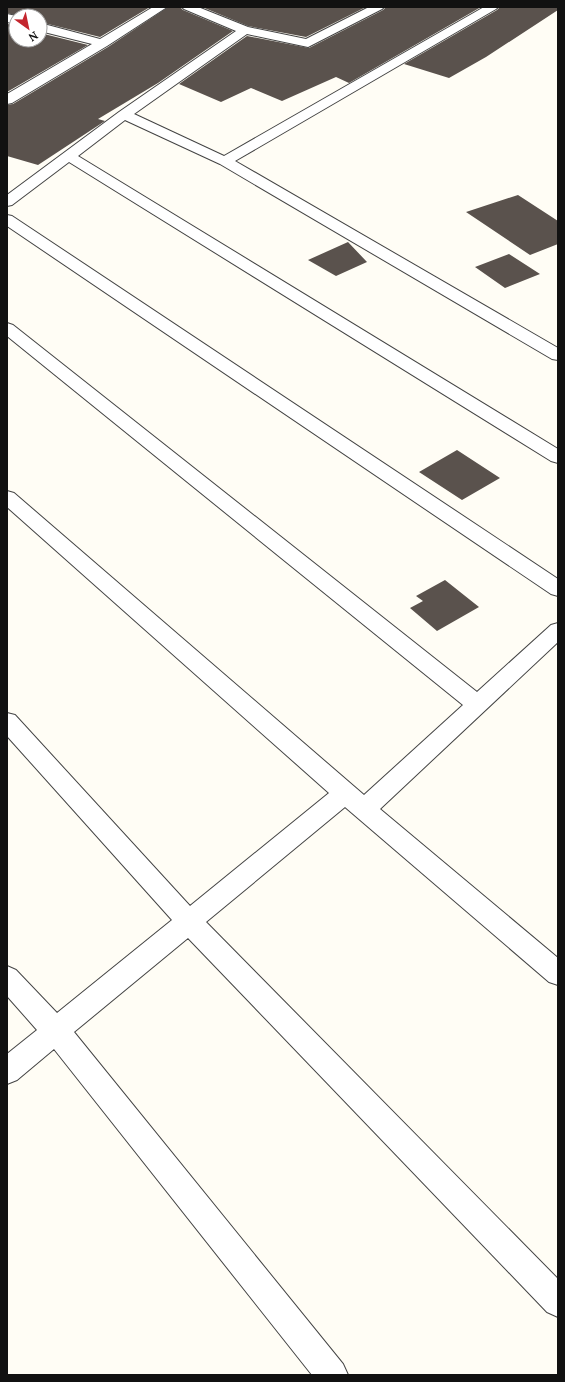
<svg xmlns="http://www.w3.org/2000/svg" width="565" height="1382" font-family="Lora,serif">
  <rect width="100%" height="100%" fill="#fffdf5"/>
  <path fill="#5a524d" d="M7,7H150L100,37L40,22V16H18L7,13Z
    M168,7H180L183,10L233,31L158,83L98,119L105,121L38,165L7,156V105L13,104L108,47Z
    M202,7H366L306,37L248,26Z
    M386,7H481L349,83L336,77L282,101L251,88L221,102L179,84L247,36L309,48L383,10Z
    M500,7H558V10L486,57L449,78L404,64L497,10Z
    M7,24L16,25V40H40V33L88,45L7,92Z
    M518,195L558,221V244L530,255L466,212Z
    M348,242L367,262L336,276L308,260Z
    M509,254L540,274L505,288L475,267Z
    M457,450L500,478L462,500L419,472Z
    M445,580L479,607L437,631L410,608L423,601L416,596Z"/>
  <g fill="none" stroke-linecap="round" stroke-linejoin="round">
    <defs>
      <path id="minor" d="M153,7H167L107,46L12,103L7,104V94L92,44L40,31V23L100,39Z
        M182,7H198L248,27L306,39L369,7H384L382,9L308,47L247,34L134,114L224,156L484,7H498L496,9L235,161L558,348V360L552,359L220,164L125,120L78,156L558,449V463L551,461L69,162L12,205L7,206V195L119,112L236,31L184,9Z
        M7,14L16,16V24L7,22Z
        M7,215L12,216L558,579V596L551,594L7,226Z
        M7,323L13,325L477,692L551,625L558,623V642L380,809L558,958V985L549,982L345,807L206,922L558,1279V1317L547,1312L188,938L74,1032L343,1364L348,1375H312L54,1049L17,1080L7,1084V1054L37,1030L7,996V966L16,970L57,1013L172,920L7,736V713L15,715L190,906L329,793L7,507V491L14,493L364,795L463,705L7,336Z"/>
    </defs>
    <use href="#minor" stroke="#444" stroke-width="2"/>
    <use href="#minor" fill="#fff" fill-rule="evenodd"/>
  </g>
  <rect width="565" height="1382" fill="none" stroke="#111111" stroke-width="16"/>
  <g transform="translate(28 28) rotate(147)"><circle r="19" fill="#ffffff" stroke="#a0a0a0"/>
  <path d="M0-3L7 15L0 10L-7 15Z" fill="#c4262e"/>
  <text y="-6" font-size="11" font-weight="bold" text-anchor="middle" fill="#111111">N</text>
  </g>
</svg>
